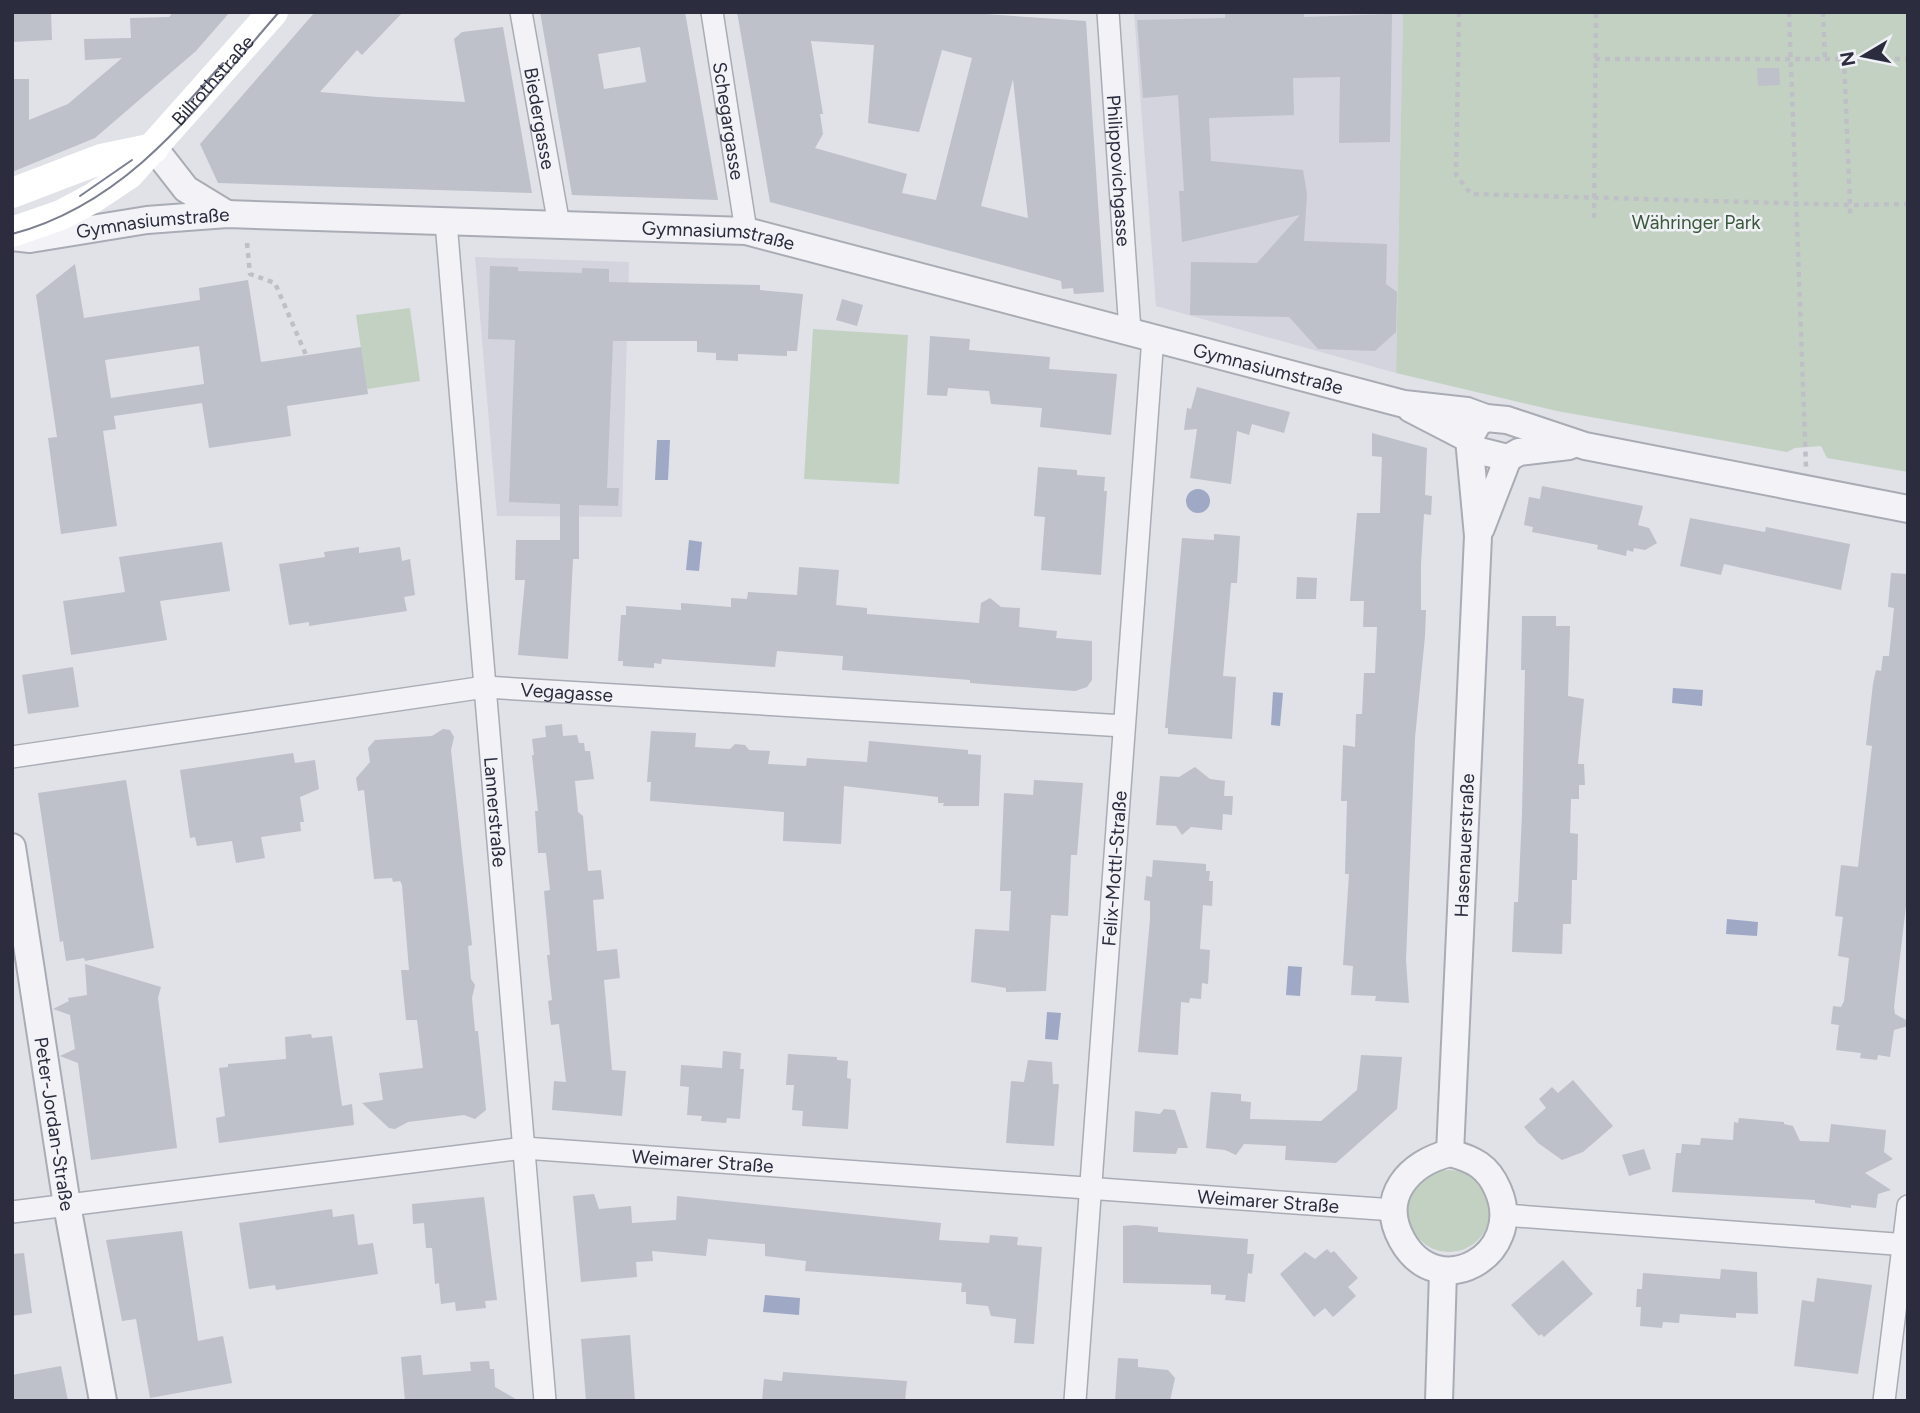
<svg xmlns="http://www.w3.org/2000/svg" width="1920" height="1413" font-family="Figtree,sans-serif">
  <rect width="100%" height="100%" fill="#e0e2e8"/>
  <path fill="#d3d4dd" d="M1134,12H1403L1396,373L1156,306Z
    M475,257L629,262L622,517L497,516Z"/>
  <path fill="#c3d1c2" d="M1403,12H1908V472L1827,458L1821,446L1795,448L1787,452L1557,411L1396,373Z
    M410,308L420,381L367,389L356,315Z
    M813,329L908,335L899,484L804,479Z
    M1408 1211a41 41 0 1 1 82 0a41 41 0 1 1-82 0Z"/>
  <path fill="#9fa9c5" d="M657,440H670L668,480H655Z
    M1186 501a12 12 0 1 1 24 0a12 12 0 1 1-24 0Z
    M689,540L702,542L699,571L686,570Z
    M1673,688L1703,690L1702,706L1672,703Z
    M1273,692L1283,693L1280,726L1271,725Z
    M1727,919L1758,922L1757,936L1726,934Z
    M1288,966L1302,967L1300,996L1286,995Z
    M1047,1012L1061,1013L1058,1040L1045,1039Z
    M765,1295L800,1298L799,1315L763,1312Z"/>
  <path fill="#bec0ca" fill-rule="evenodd" d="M12,12H51L52,40L12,42Z
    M173,12H230L196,51L95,138L12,172V79H29V120L68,104L122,58L85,60L84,39L131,38L130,18L169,17Z
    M315,12H403L362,55L357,50L320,92L377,97L465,102L454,39L462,32L503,27L532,193L218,183L200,144Z
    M540,12H685L718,200L572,195ZM640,47L646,82L604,89L598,54Z
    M737,12H955L1086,21L1104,292L1074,294L1073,288L1062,289L1061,281L770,202ZM811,41L874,45L868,123L919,132L942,50L972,58L936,200L902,193L907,174L815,148L823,134L820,114H823ZM1013,79L1028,218L981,206Z
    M1225,12H1304V17L1392,14L1390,142L1339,143L1340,77L1293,78L1294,115L1209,118L1211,161L1303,170L1307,194L1304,241L1387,244L1386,284L1397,292L1396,332L1375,351L1318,349L1289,317L1190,315L1191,262L1257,263L1300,215L1182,242L1179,191H1184L1178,95L1143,98L1137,20L1225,18Z
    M1757,68H1779L1780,85L1758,86Z
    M75,264L84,318L200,300L199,288L248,280L261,362L361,347L368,394L287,406L291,436L209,448L202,403L114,416L116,429L103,431L117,526L61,534L48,438L57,437L36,295ZM199,346L204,384L111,398L105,360Z
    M490,266L518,267V271L582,273V268L609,269V282L760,285V290L803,294L797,351H787V356L738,354V361L716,360V353L697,352V341H613L607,488H619L618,506L579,505V559H573L568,659L518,655L525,580H515L516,540H560V504L509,502L515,340L488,339Z
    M842,299L863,305L857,326L836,320Z
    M930,336L970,339L969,350L1050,357L1049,369L1117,374L1111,435L1040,427L1042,408L991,404L989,391L948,388L947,396L927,395Z
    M1197,387L1290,412L1284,433L1252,424L1249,435L1237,431L1231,484L1190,478L1197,429L1184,430L1187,408L1191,409Z
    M1372,433L1427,448L1425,495L1432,496L1431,515L1424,514L1421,564V610H1426L1425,636L1415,738L1406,960L1409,1003L1375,1001L1376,996L1351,995L1353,966L1343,965L1349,874H1345L1347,801H1341L1343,745L1355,747L1356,714H1362L1364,673H1375L1377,627H1363L1364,601H1350L1357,513H1380L1382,457L1372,456Z
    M1038,467L1077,470V475L1105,477L1104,491H1107L1101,575L1041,570L1045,517L1034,516Z
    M1542,486L1643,506L1638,525L1649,528L1657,543L1645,550L1634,548L1633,552L1627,550L1626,556L1597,549L1598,545L1532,532L1533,527L1524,525L1529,497L1540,499Z
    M1690,518L1765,532L1766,527L1850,544L1841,590L1724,564L1721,575L1680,566Z
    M1214,534L1240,536L1237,583H1231L1223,676L1236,677L1232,739L1168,734V728H1165L1182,538L1214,540Z
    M222,542L230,591L160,601L167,640L71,655L63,601L125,592L119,557Z
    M359,547V553L400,547L402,561L410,559L415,595L404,597L407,611L309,626V622L289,625L279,564L325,557L324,552Z
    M799,567L839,570L836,605L867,608V614L979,623L981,603L990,598L1001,607L1020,608L1019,627L1057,631L1056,638L1092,641V680L1087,687L1075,691L970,683V680L842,670L843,656L777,651L775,667L662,659L661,664L654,663V668L623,666V661H618L621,615H626V606L681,610V603L731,607V598L747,599L748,592L797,595Z
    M1891,573L1908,574V889L1894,1007L1895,1014L1908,1021V1026L1894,1030L1890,1057L1878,1055L1877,1060L1860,1058L1861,1053L1836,1050L1839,1025L1831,1024L1833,1006L1841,1007L1844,1001L1849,958L1838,956L1843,917L1835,916L1841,865L1858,867L1872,746L1866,745L1873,684L1876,670L1881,671L1883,656H1889L1894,608L1888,607Z
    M1297,577L1317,578L1316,599H1296Z
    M1522,616H1556V626H1570L1568,696L1584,699L1578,764H1584L1585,785H1579V799H1571L1570,833L1578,834L1577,880H1572L1571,924H1563L1562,954L1512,952L1514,902H1518L1522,814L1525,670H1521Z
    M73,667L79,707L28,714L22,675Z
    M562,724L563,736L577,735L579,743H584L585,751H590L594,779L575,781L578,812L583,816L588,871L601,870L604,899L593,900L597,951L617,949L620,978L604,980L612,1070L626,1071L622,1116L552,1110L554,1081L566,1082L559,1024L551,1025L548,1001L552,1000L547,955H550L544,891L550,890L546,853H538L535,811H538L532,755H534L532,739L546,737L545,726Z
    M443,729L450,730L454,737L451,750L472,945L468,946L471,979L475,985L472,998L475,1031H478L486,1110L475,1119L464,1115L408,1122L395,1129L389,1128L362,1103L383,1100L379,1073L423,1068L417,1020H406L401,970H409L402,885L400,881L393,882L392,878L374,879L364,790L358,791L356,778L370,762L368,748L375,740L432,736Z
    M651,731L696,733L695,747L730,749L735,744L745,745L749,750L770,751L768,764L806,766L807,758L867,762L869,741L968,750V754L981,755L979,806H943L944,803H938V797L844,786L841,844L783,841L784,812L650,801L651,782H647Z
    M293,753L295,763L315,760L319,789L300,797L304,822H300L301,831L261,837L265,858L236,863L232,841L197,846L195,837L190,838L180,770Z
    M1195,767L1210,779L1225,781L1224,796H1233L1232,815L1223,814L1222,830L1191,827L1182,835L1176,826L1156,825L1160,776L1179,777Z
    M126,780L154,948L85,961L84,958L66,961L63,941L60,942L38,793Z
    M1034,780L1083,783L1077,855H1071L1068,916L1051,915L1046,991L1006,992V988L971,982L975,929L1009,931L1011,891H1000L1004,793L1033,795Z
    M1153,860L1206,864V871H1210L1209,881H1213L1212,906L1203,905L1200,949L1210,950L1208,984L1202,983L1201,999L1190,998L1189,1003L1181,1002L1178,1055L1138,1052L1150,919V901L1144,900L1146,876L1152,877Z
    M85,964L161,987L158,998L177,1148L91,1160L78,1063L60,1056L75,1049L70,1015L53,1009L69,1001L68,998L87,995Z
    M311,1034L312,1038L332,1036L342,1106L352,1104L354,1125L219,1143L216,1118L225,1116L219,1068L228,1067V1064L286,1059L285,1037Z
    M723,1051L741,1053L740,1069H744L740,1119L727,1118L726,1123L701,1121L702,1116L687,1115L689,1087L680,1086L681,1065L722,1068Z
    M788,1054L837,1057V1060L848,1061L847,1078L851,1079L848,1129L802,1126L803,1111L792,1110L794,1085H786Z
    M1361,1055L1402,1057L1397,1109L1336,1163L1285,1160L1286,1146L1244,1144L1236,1155L1225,1150L1206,1148L1211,1092L1241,1094V1101L1251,1102L1250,1119L1321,1121L1357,1090Z
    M1028,1060L1052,1062L1053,1084H1059L1054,1146L1006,1143L1011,1081L1024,1082Z
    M1573,1080L1613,1126L1583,1152L1562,1160L1538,1143L1524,1127L1546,1108L1539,1099L1552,1087L1558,1093Z
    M1164,1109L1175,1110L1188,1148H1178L1176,1154L1133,1152L1135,1111L1160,1114Z
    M1739,1118L1784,1122V1124L1793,1126L1800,1141L1829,1142L1831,1124L1886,1130L1884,1152L1893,1159L1865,1173L1891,1190L1878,1194L1876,1208L1851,1205V1208L1815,1203V1200L1672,1192L1676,1153H1681L1682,1144L1700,1145L1701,1138L1733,1140L1734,1122L1738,1123Z
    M1644,1149L1651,1169L1629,1176L1622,1155Z
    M594,1194L599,1209L631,1206L632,1223L676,1220L677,1196L941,1223L939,1240L989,1243L990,1235L1018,1237L1017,1245L1042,1247L1034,1344L1014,1343L1016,1319L991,1316L988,1306L966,1304V1292H961L962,1283L805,1271L806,1261L765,1256V1244L708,1239L706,1256L652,1251L653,1261L636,1262L637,1277L581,1282L573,1196Z
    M484,1197L497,1300L485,1301L486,1308L456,1311L455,1302L441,1304L439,1283L435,1284L432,1248H426L424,1223L413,1224L412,1204Z
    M332,1209L333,1217L354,1214L358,1245L373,1243L378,1274L276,1290L275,1285L249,1289L239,1223Z
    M1135,1225L1158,1227V1232L1248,1239L1247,1254H1254L1252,1274L1248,1273L1245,1302L1225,1300L1226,1295L1211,1294V1285L1123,1283V1226Z
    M182,1231L198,1341L223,1336L232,1383L150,1398L136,1319L122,1321L106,1240Z
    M1327,1249L1331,1253L1334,1251L1358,1278L1348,1287L1356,1296L1333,1317L1325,1308L1314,1317L1280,1274L1305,1252L1315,1259Z
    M24,1253L32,1313L12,1316V1254Z
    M1563,1260L1593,1294L1544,1337L1541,1334L1539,1336L1511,1305Z
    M1721,1269L1757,1272L1758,1314L1736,1313V1318L1680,1314L1679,1323L1663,1322L1662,1328L1640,1326L1641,1307H1636L1637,1289H1642L1643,1273L1720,1279Z
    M1817,1278L1872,1285L1858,1374L1794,1366L1802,1300L1814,1302Z
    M630,1335L635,1401H586L581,1339Z
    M421,1355L423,1375L471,1371L470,1362L489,1361L490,1369H494L495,1387L519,1401H405L401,1357Z
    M1118,1358L1138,1359V1367L1168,1370L1175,1378L1170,1401H1115Z
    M61,1366L68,1401H12V1375Z
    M783,1372L907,1381L905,1401H762L764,1379L782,1381Z"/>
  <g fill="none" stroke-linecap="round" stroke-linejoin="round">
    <defs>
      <g id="minor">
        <path id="s1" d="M521,12L559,225"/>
        <path id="s2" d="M712,12L746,231"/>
        <path id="s3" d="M1108,12L1130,331"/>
        <path id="s4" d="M446,222L545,1401"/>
        <path id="s5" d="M12,757L485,687L1124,726"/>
        <path id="s6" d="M12,1212L524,1148L1394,1210"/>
        <path d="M1504,1215L1908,1245"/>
        <path id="s7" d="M1075,1401L1153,337"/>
        <path d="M1884,1401L1908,1206"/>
      </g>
      <g id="tertiary">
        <path d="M154,148L186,189L227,214"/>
        <path id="s8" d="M12,237L30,239L147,220L227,214L746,231L1404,404L1467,411L1486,418L1507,420L1585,446L1908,509"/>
        <path d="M1411,409L1469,439"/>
        <path d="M1472,449L1508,458L1519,452L1569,446"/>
        <path d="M1481,528L1508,458"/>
        <path id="s9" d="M12,847L67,1205L103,1401"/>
        <path id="s10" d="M1450,1153L1478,536L1469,439L1478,423L1486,418"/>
        <path d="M1450,1153C1473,1159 1488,1166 1498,1190C1526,1255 1438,1305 1402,1240C1378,1197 1409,1163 1450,1153Z"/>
        <path d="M1439,1401L1443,1272"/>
      </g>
    </defs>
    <use href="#minor" stroke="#aaacb5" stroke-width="24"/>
    <use href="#tertiary" stroke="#aaacb5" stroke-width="30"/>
    <path stroke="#bfc0c7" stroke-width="4.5" stroke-dasharray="5 5" stroke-linecap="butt" d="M1459,12L1456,175L1471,194L1850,205V214
      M1789,12L1806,467
      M1823,12L1825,59
      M1595,59H1908
      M1844,59L1850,205L1908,204
      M1594,218L1596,12
      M247,243L250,274L275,283L306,355"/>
    <use href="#minor" stroke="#f3f3f7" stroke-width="21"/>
    <use href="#tertiary" stroke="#f3f3f7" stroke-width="26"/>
    <g stroke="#fff" stroke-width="30">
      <path d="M12,193L101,159L154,148"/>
      <path id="s11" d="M12,232L61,215L93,198L129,174L273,12"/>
    </g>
    <path stroke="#7b7f90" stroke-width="2" d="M188,102L223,63
      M80,196L132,160
      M12,234C133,202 201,101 279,12"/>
  </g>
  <g text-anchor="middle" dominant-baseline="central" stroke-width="5" stroke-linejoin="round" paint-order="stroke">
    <g font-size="19" fill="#2b2d3e" stroke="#f0f1f6">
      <text stroke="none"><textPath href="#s11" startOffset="257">Billrothstraße</textPath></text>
      <text stroke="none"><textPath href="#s1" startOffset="108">Biedergasse</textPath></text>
      <text stroke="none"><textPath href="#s2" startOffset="110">Schegargasse</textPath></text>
      <text stroke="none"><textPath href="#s3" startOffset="159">Philippovichgasse</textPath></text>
      <text stroke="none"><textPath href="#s8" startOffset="142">Gymnasiumstraße</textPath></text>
      <text stroke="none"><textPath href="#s8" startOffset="709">Gymnasiumstraße</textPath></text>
      <text stroke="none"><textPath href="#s8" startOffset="1276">Gymnasiumstraße</textPath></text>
      <text stroke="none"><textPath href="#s5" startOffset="560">Vegagasse</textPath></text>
      <text stroke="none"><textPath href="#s4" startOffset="592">Lannerstraße</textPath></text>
      <text stroke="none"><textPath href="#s10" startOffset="308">Hasenauerstraße</textPath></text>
      <text stroke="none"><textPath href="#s7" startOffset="534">Felix-Mottl-Straße</textPath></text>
      <text stroke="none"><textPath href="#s9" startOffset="280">Peter-Jordan-Straße</textPath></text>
      <text stroke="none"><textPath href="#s6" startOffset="695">Weimarer Straße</textPath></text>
      <text stroke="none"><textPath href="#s6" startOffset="1262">Weimarer Straße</textPath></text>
    </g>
    <g font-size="19" fill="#39583a" stroke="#f0f1f6">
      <text x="1696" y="222">Währinger Park</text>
    </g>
  </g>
  <rect width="1920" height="1413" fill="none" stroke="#2b2d3e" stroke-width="28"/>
  <g transform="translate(1864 56) rotate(260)" stroke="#f0f1f6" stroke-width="5" paint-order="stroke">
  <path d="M0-5L12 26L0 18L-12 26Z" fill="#2b2d3e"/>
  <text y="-10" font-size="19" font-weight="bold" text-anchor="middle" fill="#2b2d3e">N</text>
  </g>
</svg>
